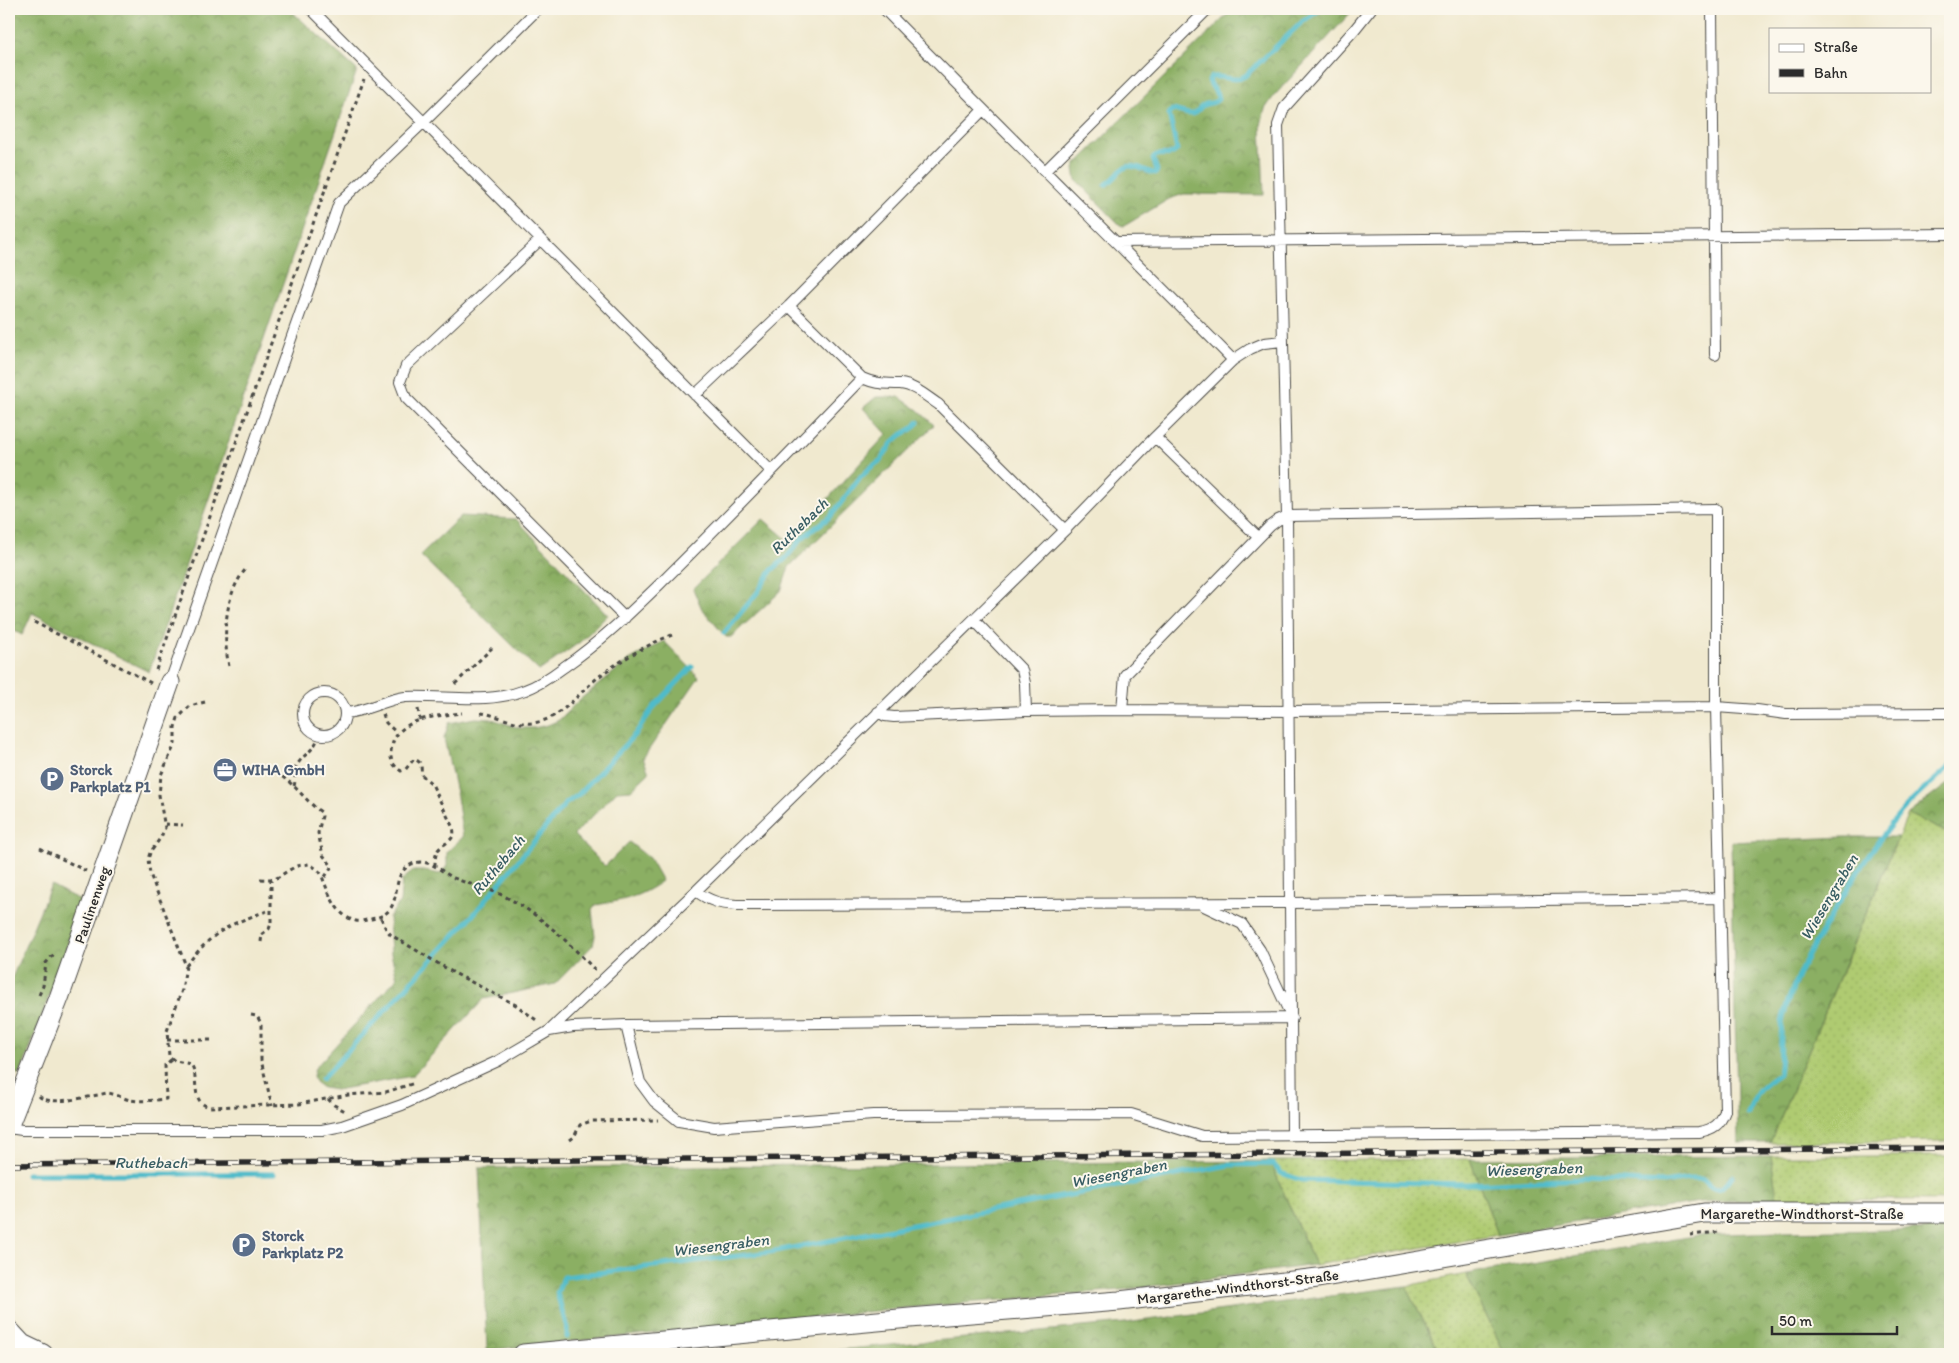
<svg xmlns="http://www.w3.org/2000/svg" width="1959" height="1363" font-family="Itim,sans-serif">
  <defs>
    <pattern id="grass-dots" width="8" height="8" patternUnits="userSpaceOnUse" patternTransform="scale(1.25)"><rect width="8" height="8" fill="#afcb71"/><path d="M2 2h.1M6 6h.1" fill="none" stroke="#97ae62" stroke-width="1.8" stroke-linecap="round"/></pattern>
    <pattern id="forest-crowns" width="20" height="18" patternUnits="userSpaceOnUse" patternTransform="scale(1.25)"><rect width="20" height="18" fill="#8baf63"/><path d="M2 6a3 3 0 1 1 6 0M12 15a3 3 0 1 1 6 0" fill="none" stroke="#728f52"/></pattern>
  </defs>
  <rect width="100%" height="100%" fill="#fbf7ec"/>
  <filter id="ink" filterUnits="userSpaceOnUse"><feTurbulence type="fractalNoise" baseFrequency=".02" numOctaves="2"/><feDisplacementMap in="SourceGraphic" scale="10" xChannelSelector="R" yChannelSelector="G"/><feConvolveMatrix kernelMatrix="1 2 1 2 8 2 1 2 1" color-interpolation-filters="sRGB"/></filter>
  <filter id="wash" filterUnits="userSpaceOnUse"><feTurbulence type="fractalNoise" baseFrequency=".0096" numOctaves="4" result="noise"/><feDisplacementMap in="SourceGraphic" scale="20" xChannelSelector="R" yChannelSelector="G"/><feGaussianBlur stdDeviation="1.12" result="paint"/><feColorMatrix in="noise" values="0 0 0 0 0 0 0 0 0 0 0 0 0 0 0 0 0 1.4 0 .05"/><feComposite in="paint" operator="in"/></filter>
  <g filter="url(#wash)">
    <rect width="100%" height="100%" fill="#f0e9cf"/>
    <path fill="url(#grass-dots)" stroke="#6d7b4e" d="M1908,814L1950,834V1141L1770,1143Z
      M1771,1156H1950V1200L1777,1199Z
      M1470,1159L1498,1235L1315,1265L1270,1161Z
      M1466,1274L1505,1354H1440L1406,1286Z"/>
    <path fill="url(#forest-crowns)" stroke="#5b6d47" d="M9,9H289L357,70L149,672L32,613L22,635L9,628Z
      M1233,9H1354L1274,96L1265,109L1261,125L1264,195L1184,194L1169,199L1124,226L1120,225L1076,180L1074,169L1076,164Z
      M876,397H899L918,410L934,425L789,567L781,591L731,637H726L702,609L693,589L763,519L789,541L887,434L863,408Z
      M461,516L516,519L608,615L580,642L539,671L420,555Z
      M664,641L699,677L643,758L649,773L631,790L617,791L574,835L605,866L629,842L649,858L662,881C638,898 624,900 596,905L592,910L595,936L593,945L555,984L484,999L412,1076L336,1090L323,1088L315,1082L313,1076L315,1068L397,978L391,954L389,917L400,902L402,880L413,871H424L440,874L447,866V852L463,837L457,797L444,738L449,723L475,718L492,719L519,728H534L548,725L559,720L578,701L629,660Z
      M1950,782V834L1908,814Z
      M1844,837H1898L1770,1143H1738L1731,842Z
      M51,885L83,902L21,1073L10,1076L9,985Z
      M1771,1156L1777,1199L1699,1202L1498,1235L1470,1159Z
      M1270,1161L1315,1265L1120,1290L905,1308L487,1350L479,1168Z
      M1950,1229V1354H1505L1466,1274L1701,1235L1779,1232Z
      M1406,1286L1440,1354H794L1125,1323Z"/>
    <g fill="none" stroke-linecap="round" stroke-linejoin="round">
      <path stroke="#4fbbca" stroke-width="5" d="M1105,185C1119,178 1120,163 1136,167C1143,168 1149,173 1156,173L1157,170L1153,159C1159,149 1167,160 1177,150L1169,114L1172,110C1178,110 1185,115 1192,114C1197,113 1198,109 1202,106C1209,101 1213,106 1219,98L1209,81L1211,77C1224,75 1233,83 1245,76L1303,21L1321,9
        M724,633L757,593L772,570L786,558L802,538L831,516L858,480L870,468L881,460L892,443L901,435L913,428L918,422
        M322,1079L473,915L565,804L578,795L636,733L653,708L692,667
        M1748,1114C1755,1092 1760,1087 1779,1074C1783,1054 1778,1034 1784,1014C1795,974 1818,937 1840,901C1859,869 1882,832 1908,805C1921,791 1936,779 1950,766
        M27,1174H274
        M567,1337V1328L557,1293L564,1277L770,1252L1229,1165L1273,1164L1281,1173L1301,1180L1468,1184L1587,1179L1664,1183L1689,1179H1703C1716,1194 1722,1191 1732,1176"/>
    </g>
  </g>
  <g filter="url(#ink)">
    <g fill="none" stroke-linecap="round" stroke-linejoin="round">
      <defs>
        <path id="lane" d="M311,9L771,471
          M884,9C999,127 1117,242 1233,360
          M1712,9L1715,355
          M1045,171L1208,9
          M540,240L406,366L400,382L406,398L625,618
          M1116,242L1950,234
          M789,306L862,378
          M695,395L789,306L983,110
          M1155,437L1233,360L1250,349L1264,343L1282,341
          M1065,530L1155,437L1258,537
          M974,620L1022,670L1025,683L1026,711
          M170,682L339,203L424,122L538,9
          M303 714a21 21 0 1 1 42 0a21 21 0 1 1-42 0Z
          M878,712L885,716L894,717L1026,711L1122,710
          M346,713C367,711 384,700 405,697C445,695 487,705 525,690C539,685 552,676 564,667C602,641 633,610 666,578C732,513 797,445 862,378C878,385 884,383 900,384C914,385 927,397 938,404L1065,530L696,891L549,1031
          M696,891C709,901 720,904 737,905L1290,903L1287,516L1278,125L1284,108L1355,29L1371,9
          M626,1025L640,1082L654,1101L679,1121L714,1127L873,1115L1131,1114L1202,1136L1699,1132C1714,1129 1720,1125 1725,1111L1716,707V509L1287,516L1278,520L1270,526L1125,675L1122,710L1289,711L1716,707L1757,710L1786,714L1950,713
          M9,1128L22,1130H322L342,1126L402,1105L498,1061L549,1031L573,1027L626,1025L1292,1018L1260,950L1242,924L1204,906
          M1292,1135L1290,903L1719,898"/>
        <path id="street" d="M9,1125L59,998L170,682
          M9,1330L22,1344L43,1354
          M523,1354L910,1318L1119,1301L1318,1278L1704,1213H1950"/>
      </defs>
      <use href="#lane" stroke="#494844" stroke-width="12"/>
      <use href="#street" stroke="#494844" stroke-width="21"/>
      <path stroke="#494844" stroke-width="3" stroke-dasharray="4 4" stroke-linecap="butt" d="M34,622L153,684
        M229,666C222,636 225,591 247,568
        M156,670L364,79
        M455,684L492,648
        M205,702L190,706L178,718L175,727V744L161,775L159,795L165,828L161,837L150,853L148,859L150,874L186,966L182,990L167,1031L169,1056L175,1061L191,1064C200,1077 189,1103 210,1107L299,1104L348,1095L386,1092L415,1083
        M418,709L420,720
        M481,713C494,714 508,722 522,723C558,726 575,695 601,675C623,659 646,645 672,635
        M383,714L386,723L397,733
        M260,769C286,769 302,799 321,812L322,816L318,833L323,855L332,866L323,880
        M294,786C296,780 294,773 296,767C303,753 314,753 319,735
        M165,824L183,825
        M40,848L86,871
        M435,866C435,860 435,855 438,850C445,842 457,840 453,828L432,784L422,775C420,767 424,763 414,759L405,770L401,771C394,766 390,761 391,752C393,718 436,716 462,713
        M260,879C282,880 277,876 293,868C298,865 304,865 309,864C312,866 316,868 319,871C322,874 323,880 325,884C331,899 339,917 356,921C360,922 366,920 371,919C409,913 385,876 412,864C428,857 440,871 454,878C470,885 488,888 504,896C540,914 568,942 595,970
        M381,918L386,929L391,935L454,973L516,1005L539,1022
        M261,942L262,934L269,929L271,924V880
        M186,966C205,941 219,929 248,918C256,915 263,912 271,910
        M39,995L43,986L46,963L55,953
        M251,1015L257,1016L261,1023V1060L272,1106
        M167,1040H212
        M39,1096C49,1107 92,1096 107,1093C116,1094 122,1098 130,1100C141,1102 154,1100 166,1099L165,1065L172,1059
        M328,1099L334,1105L347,1112
        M570,1140L574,1137L580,1125L591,1121L658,1120
        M9,1159L13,1153
        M1690,1235L1719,1232"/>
      <use href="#lane" stroke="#fff" stroke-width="10"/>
      <use href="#street" stroke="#fff" stroke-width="19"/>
      <defs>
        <path id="rail" d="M9,1165L1950,1148"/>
      </defs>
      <use href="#rail" stroke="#2b2b2b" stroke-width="5.5"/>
      <use href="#rail" stroke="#fbf7ec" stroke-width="4" stroke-dasharray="11" stroke-linecap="butt"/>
    </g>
  </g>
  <defs>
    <symbol id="office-disc" viewBox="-11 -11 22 22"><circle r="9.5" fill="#5c6f8a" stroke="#fbf7ec"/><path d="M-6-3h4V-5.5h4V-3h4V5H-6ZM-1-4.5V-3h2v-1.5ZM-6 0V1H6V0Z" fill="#fff"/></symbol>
    <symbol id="parking-disc" viewBox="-11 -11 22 22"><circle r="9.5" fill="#5c6f8a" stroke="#fbf7ec"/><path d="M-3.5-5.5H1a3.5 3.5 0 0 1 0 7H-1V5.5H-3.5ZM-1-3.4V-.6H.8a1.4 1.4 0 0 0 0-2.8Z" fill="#fff"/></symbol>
  </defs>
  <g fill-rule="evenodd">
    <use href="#office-disc" x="211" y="756" width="28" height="28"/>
    <use href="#parking-disc" x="38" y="765" width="28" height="28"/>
    <use href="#parking-disc" x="230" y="1231" width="28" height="28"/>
  </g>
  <g text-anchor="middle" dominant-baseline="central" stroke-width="4" stroke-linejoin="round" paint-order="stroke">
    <g font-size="15" font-weight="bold" fill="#4e5e75" stroke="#fbf7ec" text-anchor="start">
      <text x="70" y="770">Storck<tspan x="70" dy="17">Parkplatz P1</tspan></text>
      <text x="242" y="770">WIHA GmbH</text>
      <text x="262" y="1236">Storck<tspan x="262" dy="17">Parkplatz P2</tspan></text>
    </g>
    <g font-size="15" fill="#2b2b2b" stroke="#fbf7ec">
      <text transform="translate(92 905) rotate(-71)">Paulinenweg</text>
      <text x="1802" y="1214">Margarethe-Windthorst-Straße</text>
      <text transform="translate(1238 1287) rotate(-7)">Margarethe-Windthorst-Straße</text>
    </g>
    <g font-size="16" font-style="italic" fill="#385d63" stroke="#fbf7ec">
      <text transform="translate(799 526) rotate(-44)">Ruthebach</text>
      <text transform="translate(498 865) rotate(-50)">Ruthebach</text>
      <text transform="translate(1829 897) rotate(-59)">Wiesengraben</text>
      <text x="151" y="1162">Ruthebach</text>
      <text transform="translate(1534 1169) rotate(-2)">Wiesengraben</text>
      <text transform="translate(1119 1173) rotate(-11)">Wiesengraben</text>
      <text transform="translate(721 1245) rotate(-7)">Wiesengraben</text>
    </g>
  </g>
  <rect width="1959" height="1363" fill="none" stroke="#fbf7ec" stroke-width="30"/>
  <rect x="1769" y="28" width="162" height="65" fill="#fbf7ec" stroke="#a8a59f"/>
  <rect x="1779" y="44" width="25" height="8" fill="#ffffff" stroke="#a8a59f"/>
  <text x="1814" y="52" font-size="15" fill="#2b2b2b">Straße</text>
  <rect x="1779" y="69" width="25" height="8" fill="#2b2b2b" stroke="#a8a59f"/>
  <text x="1814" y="78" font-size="15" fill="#2b2b2b">Bahn</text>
  <path d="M1772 1326v8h125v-8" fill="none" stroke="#2b2b2b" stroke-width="2.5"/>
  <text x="1779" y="1326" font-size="15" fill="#2b2b2b" stroke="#fbf7ec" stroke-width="4" paint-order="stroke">50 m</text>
</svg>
